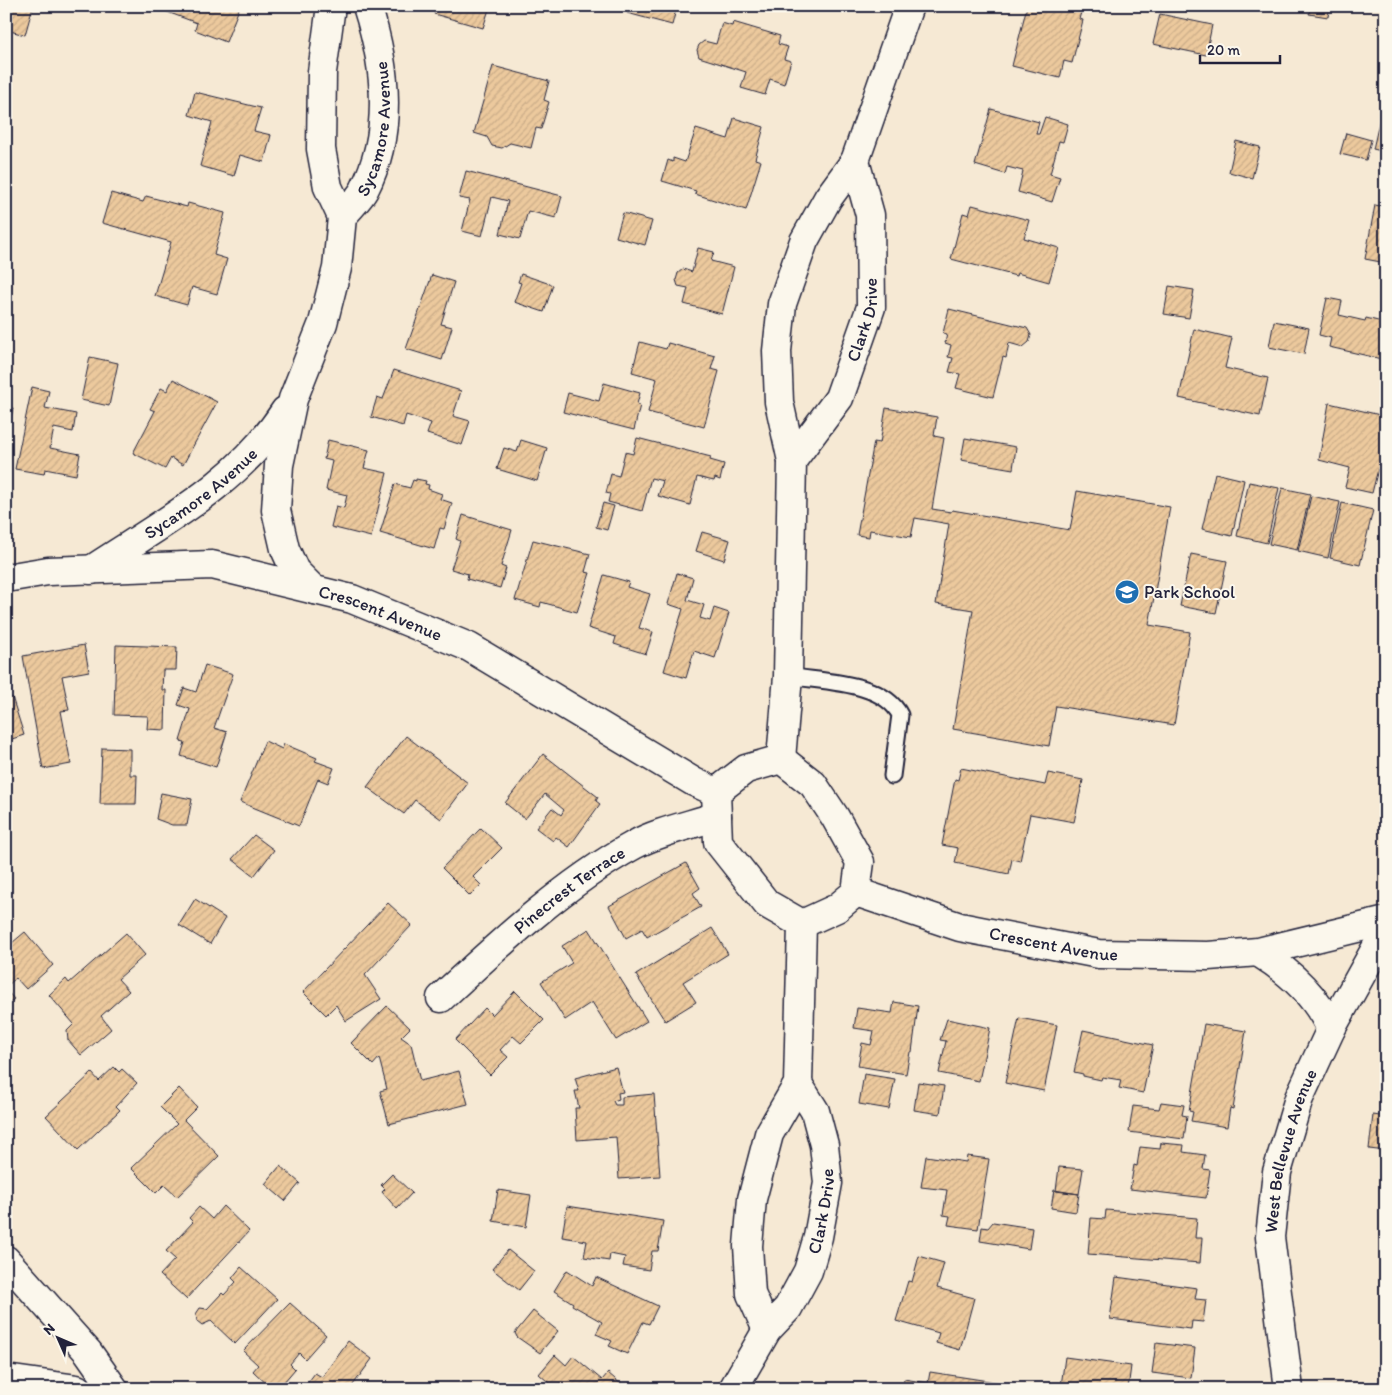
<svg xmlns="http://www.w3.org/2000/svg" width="1392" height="1395" font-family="Itim,sans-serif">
  <defs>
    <pattern id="building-hatch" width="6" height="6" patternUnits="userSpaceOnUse" patternTransform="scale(1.25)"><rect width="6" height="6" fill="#ecc99d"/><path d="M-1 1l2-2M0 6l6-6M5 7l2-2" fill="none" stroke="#caac88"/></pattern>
  </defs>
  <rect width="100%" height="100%" fill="#f6e9d4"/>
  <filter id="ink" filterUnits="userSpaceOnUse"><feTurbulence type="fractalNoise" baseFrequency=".02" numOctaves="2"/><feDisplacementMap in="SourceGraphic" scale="10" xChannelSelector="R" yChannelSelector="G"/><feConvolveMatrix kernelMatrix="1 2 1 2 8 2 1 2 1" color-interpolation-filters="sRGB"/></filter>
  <g filter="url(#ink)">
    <path fill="url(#building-hatch)" stroke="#22223b" d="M6,6H33L25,35L6,30Z
      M151,6H240L226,42L195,30L197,23Z
      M437,6H490L483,28L434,14Z
      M629,6H677L672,25L627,13Z
      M1027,6H1083L1079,19L1083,20L1072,63L1064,61L1060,78L1012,66Z
      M1311,6H1330L1328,17L1309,14Z
      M1160,14L1212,25L1206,55L1153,44Z
      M733,22L780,36L778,44L788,47L784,59L791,61L784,84L770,79L765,95L741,88L746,72L699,57L697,50L699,45L704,41L716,44L722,23L732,26Z
      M493,66L549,81L544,100L549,102L541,129L536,128L531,148L510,143L502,148L492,146L487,137L474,133Z
      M195,92L261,108L254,131L271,135L264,162L240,155L234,176L200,166L212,122L189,115Z
      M991,109L1039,122L1036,134H1039L1045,117L1068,124L1063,142L1059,141L1050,174L1060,177L1052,202L1018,192L1023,171L1007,167L1005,174L975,165Z
      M1381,114L1386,115V152L1373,149Z
      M734,118L764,127L755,159L761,161L746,210L695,194L696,191L662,181L668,160L673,162V158L685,162L696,129L728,139Z
      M1346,133L1371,140L1366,160L1340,154Z
      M1236,141L1260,147L1252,178L1229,172Z
      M466,171L562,196L556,218L528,211L520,239L500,234L508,201L492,197L482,236L462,231L470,200L459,198Z
      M111,193L143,202L146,196L187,207L188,203L225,213L214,255L227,259L217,294L192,287L187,305L155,296L171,242L102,223Z
      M972,205L1029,220L1024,238L1059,248L1049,282L1017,273L1016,276L951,259L963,213L969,215Z
      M1375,205L1386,207V263L1365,259Z
      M623,213L652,221L645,245L616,237Z
      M698,248L714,252L711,261L734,267L722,314L684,304L688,288L678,286L676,280L678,273L683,269L692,272Z
      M521,274L553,285L544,312L514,302L521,283L518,282Z
      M432,275L454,282L441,324L452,327L442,360L406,349Z
      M1169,286L1194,290L1189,318L1164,314Z
      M1327,298L1342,301L1339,315L1365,321L1366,318L1386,323V360L1329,347L1331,338L1319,335Z
      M949,309L1027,328L1031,335L1029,342L1023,347L1009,343L1006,358L1003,357L993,397L956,388L960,374L949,372L953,358L948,357L951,345L945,343L947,334L943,333Z
      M1274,321L1309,328L1304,354L1269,347Z
      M1194,329L1232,338L1225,368L1268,378L1260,416L1179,398Z
      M640,342L666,349L668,343L715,356L711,369L719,371L704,427L648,412L657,379L632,372Z
      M90,357L118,363L109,406L81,400Z
      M394,370L461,391L453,416L470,421L462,445L427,434L431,423L406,415L403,426L371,417L377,397L383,399Z
      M173,379L217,402L183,465L171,458L165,469L133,453L155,411L150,409L161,388L167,391Z
      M604,383L640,393L637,404L640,405L634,430L563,412L568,393L599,401Z
      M32,387L49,391L45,408L76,414L73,432L54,428L50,448L80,454L76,475L45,469L44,474L15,469Z
      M1383,401H1386V471L1378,469L1372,493L1345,487L1350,468L1319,460L1329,403L1380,415Z
      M6,406L13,408L6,441Z
      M886,408L937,417L934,436L944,438L932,509L951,512L952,510L1070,530L1077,491L1170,507L1149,625L1190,632L1174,725L1056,706L1049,746L953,729L973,610L936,604L949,524L915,518L911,537L870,530L869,537L857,535L874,442L880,443Z
      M637,438L711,457L710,460L724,464L720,480L715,478L714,481L697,477L690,505L658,496L663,481L651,478L642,511L608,502L610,494L606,493L611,474L619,476L625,452L633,454Z
      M965,438L1016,447L1013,469L961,460Z
      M328,440L369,450L364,468L387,473L371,537L331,527L336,506L344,508L347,495L326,490L332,461L324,459Z
      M521,440L547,448L537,481L497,469L504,448L517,452Z
      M1215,473L1244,480L1232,536L1202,529Z
      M416,479L426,481L425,484L429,485L428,489L442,494L440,499L452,503L444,529L440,528L434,549L380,533L395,484L410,488L413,480L416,481Z
      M1249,482L1279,488L1267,543L1237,536Z
      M1282,488L1310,494L1297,550L1269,544Z
      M1311,496L1340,502L1328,558L1298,551Z
      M603,503L614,506L607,530L596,527Z
      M1342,503L1373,510L1360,565L1330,558Z
      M463,515L512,530L501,566L506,568L500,588L467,579L468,574L451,569L460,541L456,539Z
      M702,532L730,540L724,560L696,551Z
      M533,540L590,554L585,572L590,573L577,612L541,602L540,607L515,600Z
      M1191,554L1227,561L1216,613L1180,606Z
      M677,573L693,578L687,600L704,605L700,618L710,621L714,608L729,613L715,658L694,651L686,678L664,671L683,609L668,604Z
      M604,575L629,582L627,587L650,594L639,628L653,632L646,654L614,644L616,637L588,628Z
      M84,645L89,671L62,676L69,710L61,711L71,764L43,769L23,656Z
      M116,645L177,647L176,670H163L162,690H166L165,730L147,729L148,716L114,715Z
      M205,665L233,674L214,728L227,732L216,767L181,756L185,742L180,741L190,709L178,705L184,688L196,692Z
      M12,697L24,735L6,741V699Z
      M406,736L468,783L441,819L415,800L404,814L367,787Z
      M265,741L282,749L284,744L317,758L315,761L334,768L328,783L318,779L299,826L240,802Z
      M102,748L130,749V775H137L136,804H100Z
      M543,754L598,797L596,801L600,804L569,847L556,837L553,841L536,828L552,808L561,815L564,810L545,794L525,819L505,803Z
      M961,768L1045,785L1048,773L1083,780L1074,822L1030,814L1020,861L1012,859L1009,874L955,863L958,848L942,845L955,779L958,780Z
      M161,793L192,799L187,825H172L156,819Z
      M481,828L502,848L473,877L481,885L470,896L442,868Z
      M254,835L274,850L254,876L232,859Z
      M686,863L700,888L693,893L701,907L647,937L642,929L626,938L609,906Z
      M195,899L225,918L210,944L179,925Z
      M388,903L412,925L365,975L381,999L346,1021L336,1005L326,1015L303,992Z
      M712,928L728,954L683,982L696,1002L665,1021L636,975Z
      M589,929L647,1021L616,1040L592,1002L565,1020L541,982L572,963L562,946Z
      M25,932L53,965L26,989L16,978L6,987V948Z
      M126,933L145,955L118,979L129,991L101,1016L111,1029L81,1055L68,1040L67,1031L74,1024L49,995L66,979L69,983Z
      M6,990L14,999L6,1006Z
      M515,991L544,1020L521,1043L513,1036L500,1050L508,1057L490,1075L455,1040L485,1008L492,1015Z
      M894,1002L918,1006L912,1052H910L906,1074L858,1066L862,1043L871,1045L874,1031L854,1028L857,1008L892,1013Z
      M387,1006L410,1028L401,1037L411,1044L420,1081L459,1071L468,1104L389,1124L380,1091L387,1089L379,1058L373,1065L351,1043Z
      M1019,1018L1057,1025L1044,1091L1005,1083Z
      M947,1019L990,1028L979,1081L939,1073L946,1041L940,1040Z
      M1204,1024L1246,1031L1233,1109L1230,1108L1227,1127L1191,1121L1193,1112L1189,1111Z
      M1083,1030L1153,1045L1143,1093L1119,1088L1121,1080L1102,1077L1101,1080L1083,1076V1074L1074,1072Z
      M114,1067L119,1072L122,1069L137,1083L116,1106L120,1110L78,1150L46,1116L92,1073L99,1081Z
      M616,1067L623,1092L618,1093L619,1099L613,1101L615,1105H622V1097L654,1094L660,1176L619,1179L616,1137L577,1140L575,1108H579L575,1091H579L575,1078Z
      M864,1074L895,1079L889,1109L859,1104Z
      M1384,1076H1386V1151L1369,1149L1373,1115L1380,1116Z
      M918,1082L944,1086L940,1114L914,1110Z
      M179,1088L197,1107L184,1120L219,1156L177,1197L164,1185L156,1193L131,1168L177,1124L160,1107Z
      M1161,1102L1184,1105L1182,1115L1187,1116L1184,1139L1129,1132L1133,1106L1159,1109Z
      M1161,1143L1184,1145L1183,1152L1205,1155L1203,1169L1210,1170L1206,1198L1130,1189L1134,1165L1137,1166L1140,1147L1160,1149Z
      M926,1156L966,1162L967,1156L989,1159L978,1229L948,1225L950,1216L943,1215L947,1190L921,1187Z
      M280,1166L300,1183L285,1201L265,1184Z
      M1059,1167L1083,1169L1079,1194L1056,1191Z
      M392,1174L412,1193L397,1209L382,1192L385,1189L381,1185Z
      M498,1190L531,1195L526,1227L493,1221Z
      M1054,1190L1079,1194L1076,1212L1051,1208Z
      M223,1206L249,1231L186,1299L160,1275L175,1259L166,1251L193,1222L189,1218L199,1207L212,1219Z
      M567,1206L663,1221L658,1251H652L649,1270L623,1266L625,1257L610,1254L609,1261L584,1257L587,1241L562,1237Z
      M1106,1210L1197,1218L1195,1238H1202L1200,1263L1088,1254L1091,1218L1105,1219Z
      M993,1222L1032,1228L1029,1249L980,1241L982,1227L988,1228Z
      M508,1250L534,1271L519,1290L492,1269Z
      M1384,1250H1386V1269L1382,1268Z
      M919,1256L944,1263L937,1288L974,1298L960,1350L936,1343L939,1333L896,1321L908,1281L912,1282Z
      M241,1267L277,1299L235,1344L211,1321L202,1325L197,1321L196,1314L200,1308L207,1309L222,1293L224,1295L236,1282L232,1278Z
      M567,1270L592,1286L596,1277L658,1306L649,1324L643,1322L627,1354L609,1346L612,1341L596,1334L602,1322L572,1305L573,1303L554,1291Z
      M1116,1277L1197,1288L1195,1299L1206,1300L1203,1322L1192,1321L1191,1329L1110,1319Z
      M290,1303L326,1335L305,1359L299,1353L290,1364L295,1369L278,1389H272L253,1371L258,1365L243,1351Z
      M533,1311L558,1331L540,1353L517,1337L515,1333Z
      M348,1341L372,1359L350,1389H303L315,1373L322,1377Z
      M1156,1343L1195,1348L1191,1378L1152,1373Z
      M555,1355L566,1365L573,1356L602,1380L608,1373L622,1385L618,1389H556L539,1374Z
      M1065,1357L1131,1366L1128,1389H1081L1061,1386Z
      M930,1372L1021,1386L1020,1389H903L904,1379L928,1383Z
      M517,1382L524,1389H511Z"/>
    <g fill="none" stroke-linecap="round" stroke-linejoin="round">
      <defs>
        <path id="service" d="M788,676C822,682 883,681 900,715L892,776"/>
        <g id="minor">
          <path id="s1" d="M342,217C349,208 359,199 364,190C394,132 386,65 367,6"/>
          <path id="s2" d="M792,461L839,398L871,307L870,215L855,161"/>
          <path id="s3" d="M91,570C162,523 238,484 285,411"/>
          <path id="s4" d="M6,578L48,571L212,565L352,599L469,647L694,782L716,792"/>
          <path d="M314,590L295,571L285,549L276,510L279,465L293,399L323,323L337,268L342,217L328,187L321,149L322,72L331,6"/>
          <path d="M781,759L788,676L792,461L779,402L777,351L782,304L804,241L828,198L855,161L909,6"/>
          <path d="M781,759L813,784L835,817L860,862L856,892L837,908L802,924L767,904L718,842L716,792L746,769Z"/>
          <path id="s5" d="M856,892L960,927L1099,954L1208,956L1258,952L1386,921"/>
          <path d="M1258,952C1289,971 1316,995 1331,1029"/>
          <path id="s6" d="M441,998C498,945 566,882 634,845C657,832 691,825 717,816"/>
          <path d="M6,1260L88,1352L114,1389"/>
          <path d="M767,1330L751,1294L748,1246L752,1199L769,1134L798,1084L802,924"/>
          <path d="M6,1379L77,1389"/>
          <path id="s7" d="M733,1389L767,1330L788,1308L808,1271L818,1237L828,1183L824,1145L815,1111L798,1084"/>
          <path id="s8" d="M1289,1389L1270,1237L1277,1172L1299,1098L1331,1029L1386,930"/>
        </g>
      </defs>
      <use href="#service" stroke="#22223b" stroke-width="19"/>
      <use href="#minor" stroke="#22223b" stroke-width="31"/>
      <use href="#service" stroke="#fbf7ec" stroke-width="15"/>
      <use href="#minor" stroke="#fbf7ec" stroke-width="28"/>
    </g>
  </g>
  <defs>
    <symbol id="school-disc" viewBox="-11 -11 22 22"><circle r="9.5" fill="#1f6fb2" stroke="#fbf7ec"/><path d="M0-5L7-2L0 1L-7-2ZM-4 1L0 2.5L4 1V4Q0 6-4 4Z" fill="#fff"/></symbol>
  </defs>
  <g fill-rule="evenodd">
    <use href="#school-disc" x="1113" y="578" width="28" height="28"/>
  </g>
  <g text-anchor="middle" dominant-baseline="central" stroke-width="4" stroke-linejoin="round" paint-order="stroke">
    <g font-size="18" fill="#22223b" stroke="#fbf7ec">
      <text stroke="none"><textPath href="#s1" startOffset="98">Sycamore Avenue</textPath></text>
      <text stroke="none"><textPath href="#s2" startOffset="161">Clark Drive</textPath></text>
      <text stroke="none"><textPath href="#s3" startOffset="134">Sycamore Avenue</textPath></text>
      <text stroke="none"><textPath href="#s4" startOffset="382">Crescent Avenue</textPath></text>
      <text stroke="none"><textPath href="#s6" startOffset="168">Pinecrest Terrace</textPath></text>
      <text stroke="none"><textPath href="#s5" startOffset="205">Crescent Avenue</textPath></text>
      <text stroke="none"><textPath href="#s8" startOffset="242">West Bellevue Avenue</textPath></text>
      <text stroke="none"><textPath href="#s7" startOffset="202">Clark Drive</textPath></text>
    </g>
    <g font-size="18" fill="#22223b" stroke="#fbf7ec" text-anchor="start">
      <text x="1144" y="592">Park School</text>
    </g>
  </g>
  <rect width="1392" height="1395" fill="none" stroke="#fbf7ec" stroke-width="25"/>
  <rect x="12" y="12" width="1367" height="1370" fill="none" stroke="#22223b" stroke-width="2" filter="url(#ink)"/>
  <g transform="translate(58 1338) rotate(315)" stroke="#fbf7ec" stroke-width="4" paint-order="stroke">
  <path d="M0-4L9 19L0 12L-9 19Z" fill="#22223b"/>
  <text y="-8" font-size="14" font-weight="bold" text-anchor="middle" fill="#22223b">N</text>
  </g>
  <path d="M1200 55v8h80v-8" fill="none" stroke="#22223b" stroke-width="2.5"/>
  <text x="1207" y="55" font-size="15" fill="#22223b" stroke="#fbf7ec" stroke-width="4" paint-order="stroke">20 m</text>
</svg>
